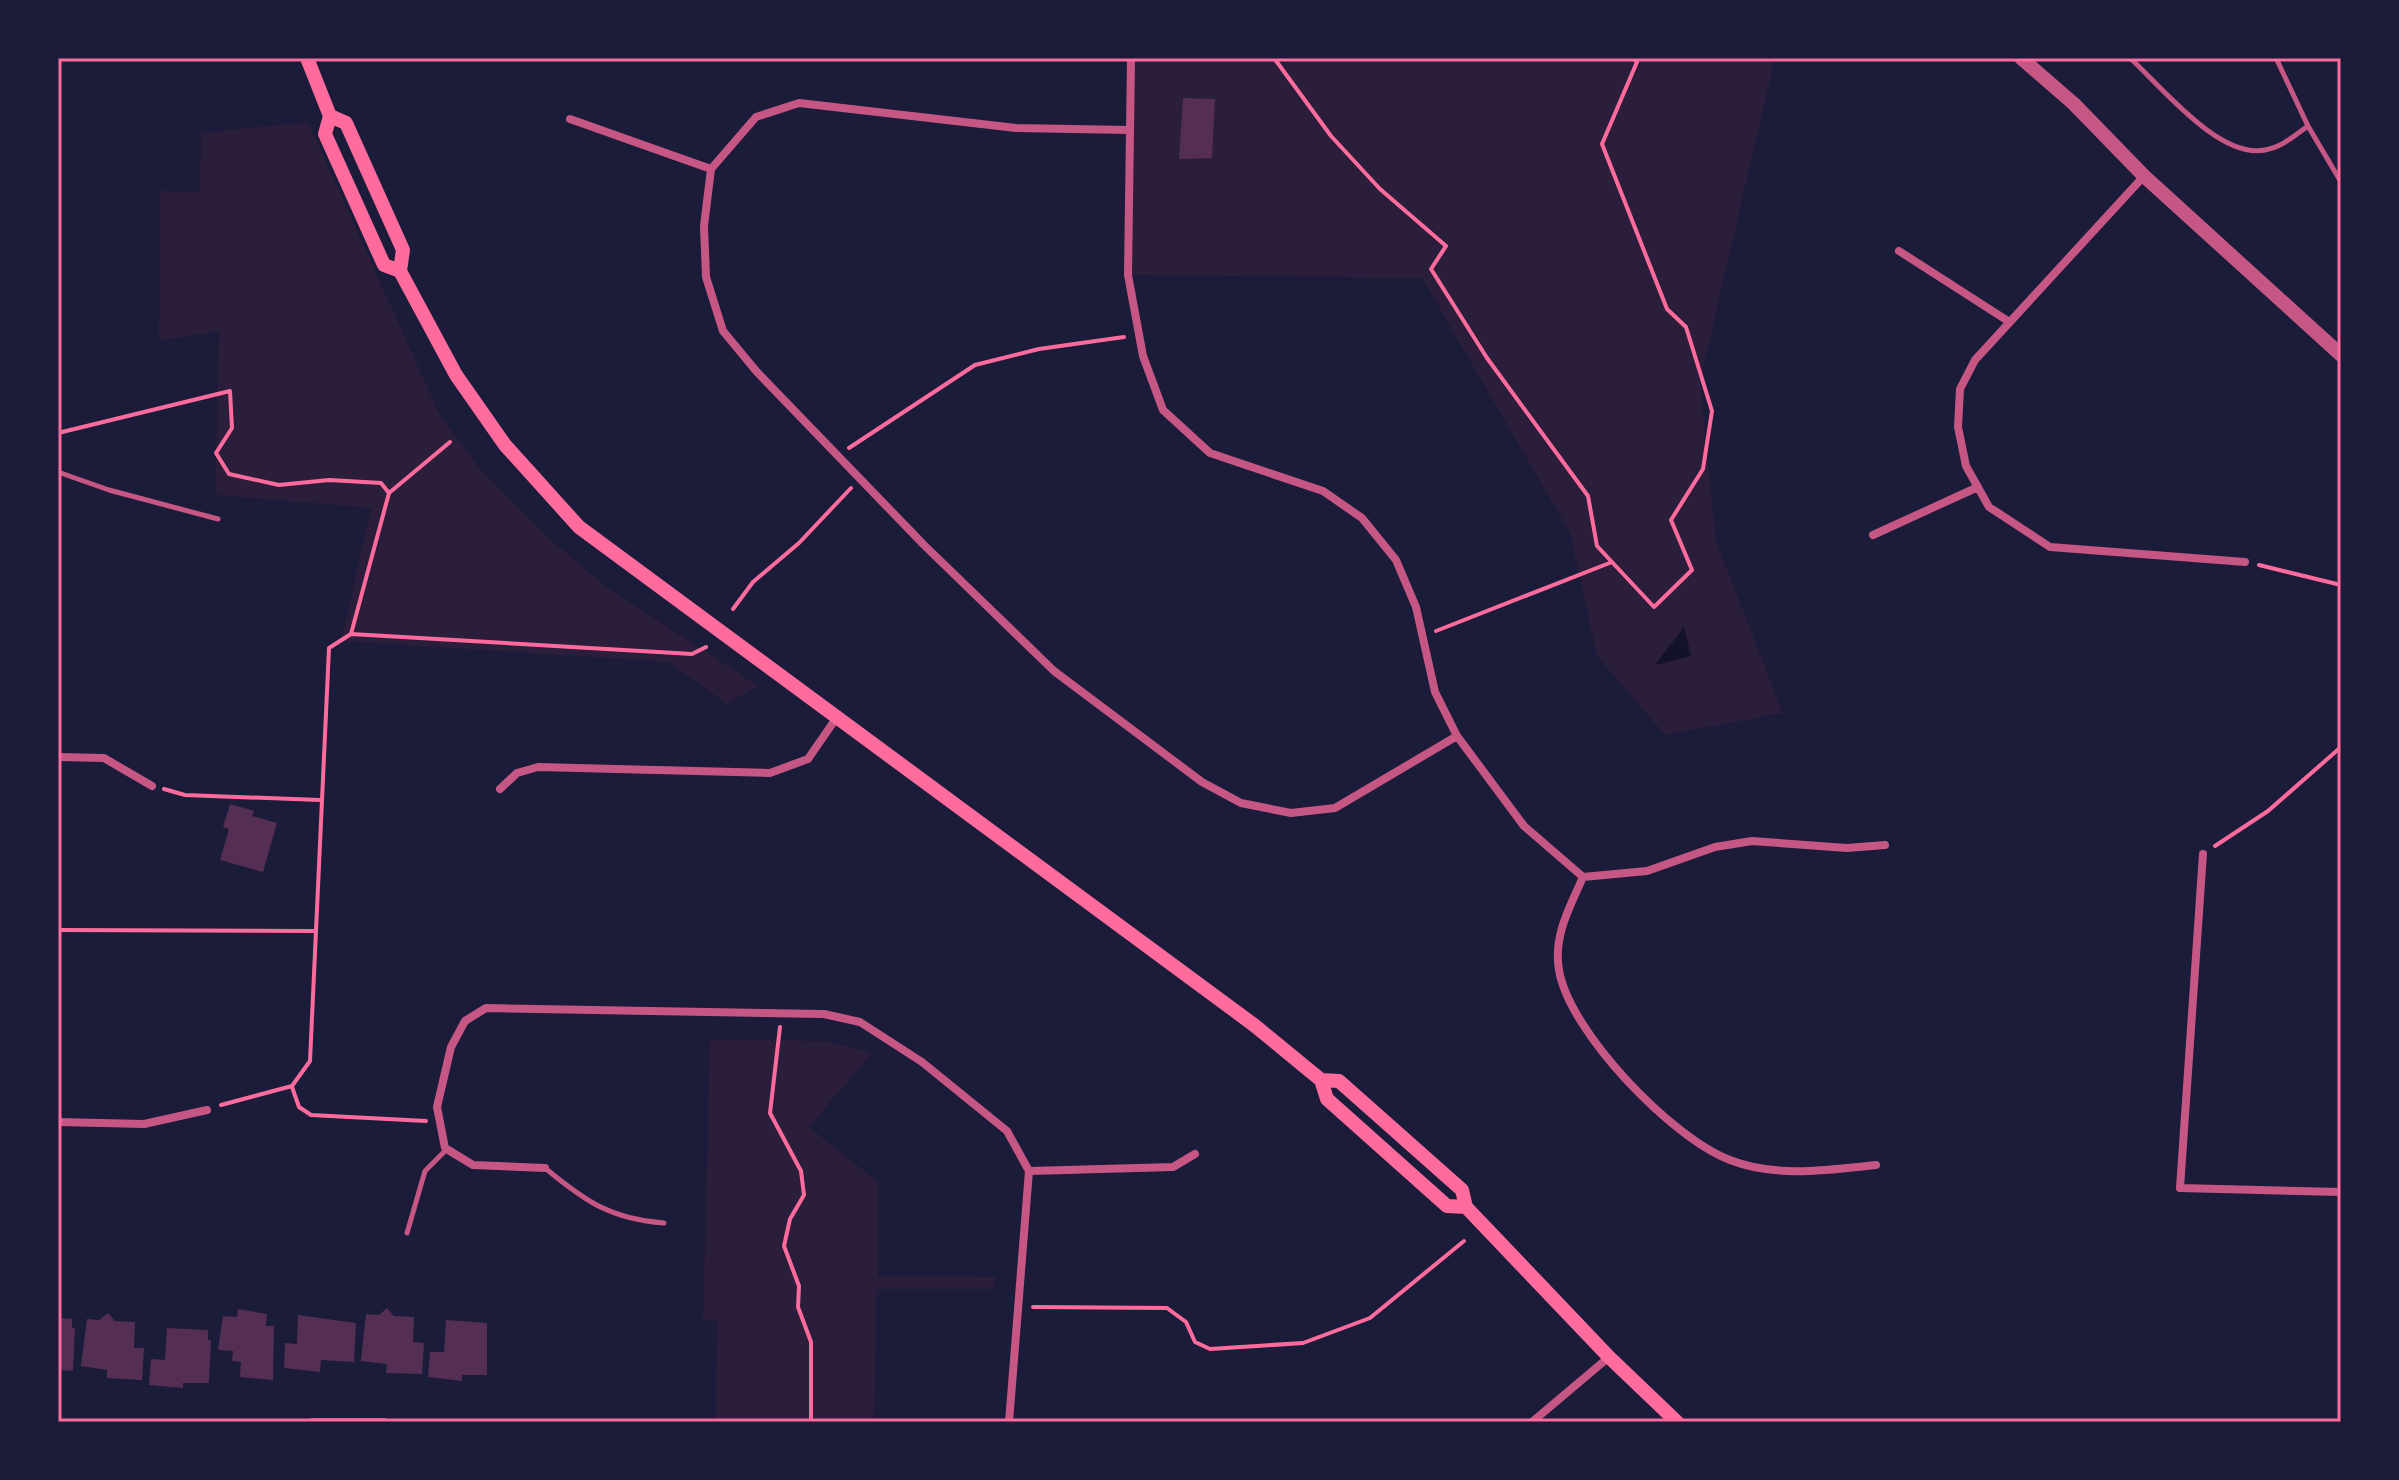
<svg xmlns="http://www.w3.org/2000/svg" width="2399" height="1480" font-family="Raleway,sans-serif">
  <rect width="100%" height="100%" fill="#1b1b3a"/>
  <path fill="#2a1e3b" d="M1131,58H1775L1700,382L1716,541L1783,713L1665,735L1597,656L1570,533L1422,278L1128,275Z
    M308,122L440,415L476,464L545,535L605,586L758,686L727,704L669,662L341,641L371,508L215,495L219,331L159,341L160,191L200,192L201,133Z
    M710,1039L827,1041L872,1053L809,1127L878,1182V1276L996,1277L993,1289H877L874,1422H715L718,1321L703,1320Z"/>
  <path fill="#12122b" d="M1684,627L1691,656L1655,665Z"/>
  <path fill="#542f53" d="M1183,98L1215,99L1212,158L1179,159Z
    M230,804L254,811L252,816L277,823L263,872L220,860L229,829L223,827Z
    M387,1308L394,1316L414,1317L413,1342L424,1343L422,1374L386,1373L387,1364L361,1361L366,1314L379,1315Z
    M238,1309L267,1314L266,1326H274L273,1380L240,1377L241,1362L232,1361L233,1351L218,1350L223,1316L237,1317Z
    M108,1313L115,1321L135,1322L134,1348H144L142,1380L107,1378V1370L81,1366L87,1319L99,1320Z
    M298,1315L356,1323L354,1362L321,1360L320,1372L284,1368L285,1343L297,1344Z
    M58,1318L72,1319V1328H75L73,1371L58,1370Z
    M446,1320L487,1323V1375H462V1381L428,1377L430,1352H444Z
    M167,1328L208,1330V1340H211L209,1383H183V1388L149,1385L151,1359L165,1360Z"/>
  <g fill="none" stroke-linecap="round" stroke-linejoin="round">
    <path stroke="#ff6b9d" stroke-width="4" d="M1274,58L1331,136L1380,189L1446,246L1431,269L1487,358L1588,496L1597,546L1654,607L1692,570L1671,520L1703,469L1712,411L1686,327L1667,309L1602,144L1637,62L1633,58
      M58,433L230,391L232,428L216,453L229,474L279,485L329,480L381,483L389,493
      M849,448L975,365L1039,349L1124,337
      M2259,565L2341,585
      M733,609L753,582L799,543L851,488
      M1436,631L1612,562
      M351,634L389,493L450,442
      M164,789L185,795L320,800
      M2215,846L2268,811L2341,747
      M58,930L315,931
      M780,1027L770,1113L801,1171L804,1195L790,1219L784,1246L799,1286L798,1307L811,1342V1422
      M292,1087L299,1107L311,1115L426,1121
      M221,1105L292,1086L310,1061L329,648L351,634L692,654L706,647
      M1033,1307L1167,1308L1186,1322L1195,1342L1210,1349L1303,1343L1370,1318L1464,1241"/>
    <path stroke="#c65784" stroke-width="5" d="M2130,58C2162,87 2219,159 2265,150C2282,147 2294,136 2308,126
      M2276,58L2308,126L2341,182
      M58,472L109,490L218,519
      M545,1168C586,1202 611,1219 664,1223
      M407,1233L425,1171L446,1150"/>
    <path stroke="#c65784" stroke-width="8" d="M1131,58L1128,275L1143,356L1163,410L1210,453L1323,491L1362,518L1396,560L1416,607L1435,692L1457,736L1524,826L1583,877
      M570,119L711,169L756,117L799,103L1016,128L1129,130
      M711,169L704,226L706,277L723,331L757,372L924,545L1054,671L1202,782L1241,803L1291,813L1335,808L1457,736
      M2144,176L1975,360L1960,389L1958,427L1966,466L1989,507L2050,547L2245,562
      M1899,251L2008,321
      M1873,535L1978,487
      M58,757L104,758L152,786
      M500,789L517,773L538,767L770,773L808,759L837,717
      M2203,854L2180,1188L2341,1192
      M1583,877C1570,907 1553,936 1559,970C1569,1032 1673,1139 1730,1160C1776,1178 1828,1170 1876,1165
      M1583,877L1647,871L1715,847L1752,841L1847,848L1885,845
      M58,1122L144,1124L207,1110
      M545,1168L473,1165L445,1148L437,1107L451,1047L465,1021L486,1008L824,1014L860,1022L922,1062L1007,1131L1029,1171L1009,1422
      M1029,1171L1173,1167L1195,1154
      M313,1422H384
      M1532,1422L1609,1357"/>
    <path stroke="#c65784" stroke-width="14" d="M2021,58L2074,104L2144,176L2341,355"/>
    <path stroke="#ff6b9d" stroke-width="14" d="M307,58L330,116L325,134L384,265L400,271
      M330,116L346,123L403,250L400,271L456,375L505,445L579,527L1254,1025L1321,1080L1327,1099L1447,1206L1466,1207
      M1321,1080L1339,1081L1462,1190L1466,1207L1609,1357L1677,1422"/>
  </g>
  <rect width="2399" height="1480" fill="none" stroke="#1b1b3a" stroke-width="120"/>
  <rect x="60" y="60" width="2279" height="1360" fill="none" stroke="#ff6b9d" stroke-width="3"/>
</svg>
